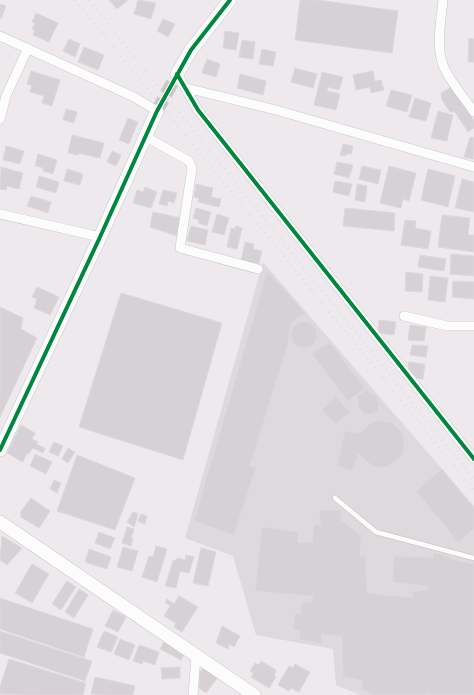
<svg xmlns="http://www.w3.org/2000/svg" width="474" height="695" font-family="'PT Sans',sans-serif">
  <rect width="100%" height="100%" fill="#eee9ed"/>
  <path fill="#ded9dd" d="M263,262L474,506V695H361L336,685L333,649L256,635L233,556L185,538Z"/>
  <path fill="#d5d1d4" stroke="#ded8dc" d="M109,0H128L117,9Z
    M138,0L156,3L151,19L134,14Z
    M300,0H318L398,11L392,53L295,40Z
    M0,4L6,6L1,19L0,18Z
    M36,13L58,23L49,42L33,35L35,31L32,29L35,23L32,22Z
    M163,19L175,24L168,37L157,31Z
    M225,31L239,33L236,50L223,48Z
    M469,38L474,39V62H468Z
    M69,39L80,44L75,57L63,51Z
    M242,40L255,42L253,59L239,57Z
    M84,47L104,55L98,70L78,62Z
    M262,49L276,52L273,66L259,64Z
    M207,59L220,64L216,77L202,73Z
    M295,68L317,74L313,88L291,82Z
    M31,71L60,80L52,106L42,103L44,96L30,92L32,86L27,84Z
    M373,71L375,81L381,80L384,90L371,93L370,87L356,90L353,75Z
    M322,72L343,77L339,90L328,87L327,91L340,94L336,110L314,105Z
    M240,74L266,81L263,95L237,88Z
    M453,86L474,121V128L468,132L455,112H450L442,100L441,93Z
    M391,90L412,95L407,112L386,106Z
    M415,98L431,103L426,121L409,117Z
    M66,109L77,112L74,123L63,120Z
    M438,111L453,115L447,141L431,138Z
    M128,118L138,122L129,144L119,140Z
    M72,135L104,143L100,158L78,153V155L68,153Z
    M470,137L474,138L473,159L464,157Z
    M343,144L353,146L351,154H346V156L340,155Z
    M6,146L24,151L20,164L3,160Z
    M112,151L121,155L116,166L107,162Z
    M38,154L57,160L53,174L43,171L44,168L35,166Z
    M337,162L353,165L349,178L334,174Z
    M362,166L381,170L378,184L359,179Z
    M389,166L416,173L409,201L403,199L401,208L380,203Z
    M1,167L23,173L19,189L7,186L6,190L0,189Z
    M67,169L83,174L80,185L64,181Z
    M428,169L455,176L448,207L421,200Z
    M39,176L59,182L56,193L36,187Z
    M462,179L474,182V212L455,208Z
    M335,181L352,184L349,196L333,192Z
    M196,184L213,188L211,197L221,199L219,207L198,202L199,198L194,197Z
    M357,184L367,186L365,202L355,200Z
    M145,187L157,192L151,208L133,203L137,190L143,192Z
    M163,190L177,193L174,203L168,201L167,206L159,204Z
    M31,196L51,202L48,213L27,206Z
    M196,208L211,212L207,226L198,223L199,220L193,218Z
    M345,208L395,213L394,231L343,226Z
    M153,212L181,218L177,236L150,227Z
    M217,214L229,218L224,235L212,232Z
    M442,215L470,218L468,235H474V252L438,247Z
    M405,220L416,221L415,228L431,231L428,249L401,245Z
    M191,226L208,230L205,245L187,241Z
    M236,226L242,228L237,249L227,247L231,228L235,229Z
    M245,242L254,244L253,249L262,251L259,264L241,261Z
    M451,254L474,256V276L450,274Z
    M420,255L446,259L444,271L418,267Z
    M267,271L306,314L297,318L292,322L290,329L288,344L250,466L256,468L234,535L194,521Z
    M406,272L423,274L422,292L405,291Z
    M430,276L448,278L445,302L428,300Z
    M453,281L474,282V299L452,297Z
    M37,287L59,297L50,315L34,308L37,299L32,297Z
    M121,293L222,323L183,460L79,427Z
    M0,307L23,318L21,329L37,338L0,417Z
    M379,320L396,322L394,335L378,333Z
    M291 335a13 13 0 1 1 26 0a13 13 0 1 1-26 0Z
    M410,325L426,327L424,341L408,340Z
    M329,342L365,388L348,401L312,354Z
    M412,345L428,346L426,357L410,355Z
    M408,362L425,364L423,379L413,378L409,372Z
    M365,390L376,396L379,403L378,410L372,414H365L358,407L359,400L357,397Z
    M336,397L350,412L335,424L322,410Z
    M378,420L393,423L404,435V450L401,457L388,466L381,467L373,466L358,454L352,471L337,466L345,431L360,433L371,423Z
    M21,425L35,433L32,439L38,442L36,444L45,448L43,453L33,448L29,454L27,453L23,462L7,453Z
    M54,442L63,446L58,456L49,452Z
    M68,448L75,452L68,463L62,459Z
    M35,454L52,462L46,474L30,466Z
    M77,455L135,478L115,530L57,511Z
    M442,469L474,508V529L458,542L416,491Z
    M54,480L61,483L57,493L50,489Z
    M31,498L50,511L39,528L21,517V511Z
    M319,510H341V520L361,535L360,557L365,556L367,593L413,598L411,592L428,590L427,586L393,582L394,556L433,558V552L459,561L474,564V695H433L427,693L426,695H373L362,689V681L343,676L342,636L322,634L321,644L299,639L300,631L293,629L295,613L300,614L302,602H311L313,596L255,591L262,527L298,532V543L313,542V524L321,525Z
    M133,512L138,514L134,527L127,522Z
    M141,514L147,516L145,524L138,521Z
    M127,527L134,529L131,539H133L131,546L122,543Z
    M99,532L115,538L110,549L95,543Z
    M2,536L22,548L7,565L0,560Z
    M156,546L167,549L157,582L142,577L149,556L153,557Z
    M123,547L138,551L132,571L117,567Z
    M201,548L216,552L208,586L193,583Z
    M89,549L111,557L107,569L85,562Z
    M186,555L194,557L189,573L180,571L176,588L165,586L173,561L179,558L185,560Z
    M32,564L49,574L32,603L15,593Z
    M67,581L76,587L61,610L52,604Z
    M79,589L88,595L74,618L65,612Z
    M179,596L198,607L182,632L174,627L176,623L164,616L170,606L165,602L167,599L174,604Z
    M0,598L93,629L84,657L0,629Z
    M113,610L126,617L118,632L105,626Z
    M222,626L240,636L234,647L229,644L228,649L216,643Z
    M0,631L92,661L85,681L0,653Z
    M104,631L118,637L111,652L97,647Z
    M120,639L135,645L129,660L114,654Z
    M164,641L185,652L181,660L160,649Z
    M139,645L159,652L155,665L143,661L142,664L133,661Z
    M9,659L86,683L83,695L0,694V686Z
    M261,661L276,670L274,676L276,677L269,688L251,677L254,673L250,671L255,663L259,665Z
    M295,664L310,672L299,692L291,688L289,691L278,685L289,666L293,668Z
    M180,667V678L162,679L161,668Z
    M204,667L218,677L206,693L199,688L200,672Z
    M95,677L135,686L133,695L91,694Z"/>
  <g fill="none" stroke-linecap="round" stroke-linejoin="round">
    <path stroke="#cac8c9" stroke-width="13" stroke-dasharray="13 6" stroke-linecap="butt" d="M157,111L177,74"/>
    <defs>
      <path id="lane" d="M335,498L376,532L474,558"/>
      <path id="street" d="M443,0C441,20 436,46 443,65C447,78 466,100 474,112
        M0,36L134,97L157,111
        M177,74L198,110L474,459
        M186,88L276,110L474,167
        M0,119L6,96L28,48
        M146,137L189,161L192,168L180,248L258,269
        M0,214L100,237
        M404,316L447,326H474
        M193,695L196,657"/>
      <path id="secondary" d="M177,74L191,50L230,0
        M0,450L100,237L157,111
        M0,522L254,695"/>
    </defs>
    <use href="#lane" stroke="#c8c9c8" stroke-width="6"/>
    <use href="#street" stroke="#c8c9c8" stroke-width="10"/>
    <use href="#secondary" stroke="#c8c9c9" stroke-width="14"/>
    <use href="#lane" stroke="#fcfcfc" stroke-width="4.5"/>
    <use href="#street" stroke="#fcfcfc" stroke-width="9"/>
    <use href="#secondary" stroke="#fcfcfc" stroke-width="13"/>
    <path stroke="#e0e0df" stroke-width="3" stroke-dasharray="1 5" stroke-linecap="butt" d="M75,0L474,490
      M89,0L474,480"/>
    <defs>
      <path id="cycleway" d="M177,74L198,110L474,459
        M0,450L100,237L157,111L191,50L230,0"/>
    </defs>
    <use href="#cycleway" stroke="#fff" stroke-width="6"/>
    <use href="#cycleway" stroke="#00873e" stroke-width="4"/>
  </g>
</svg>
